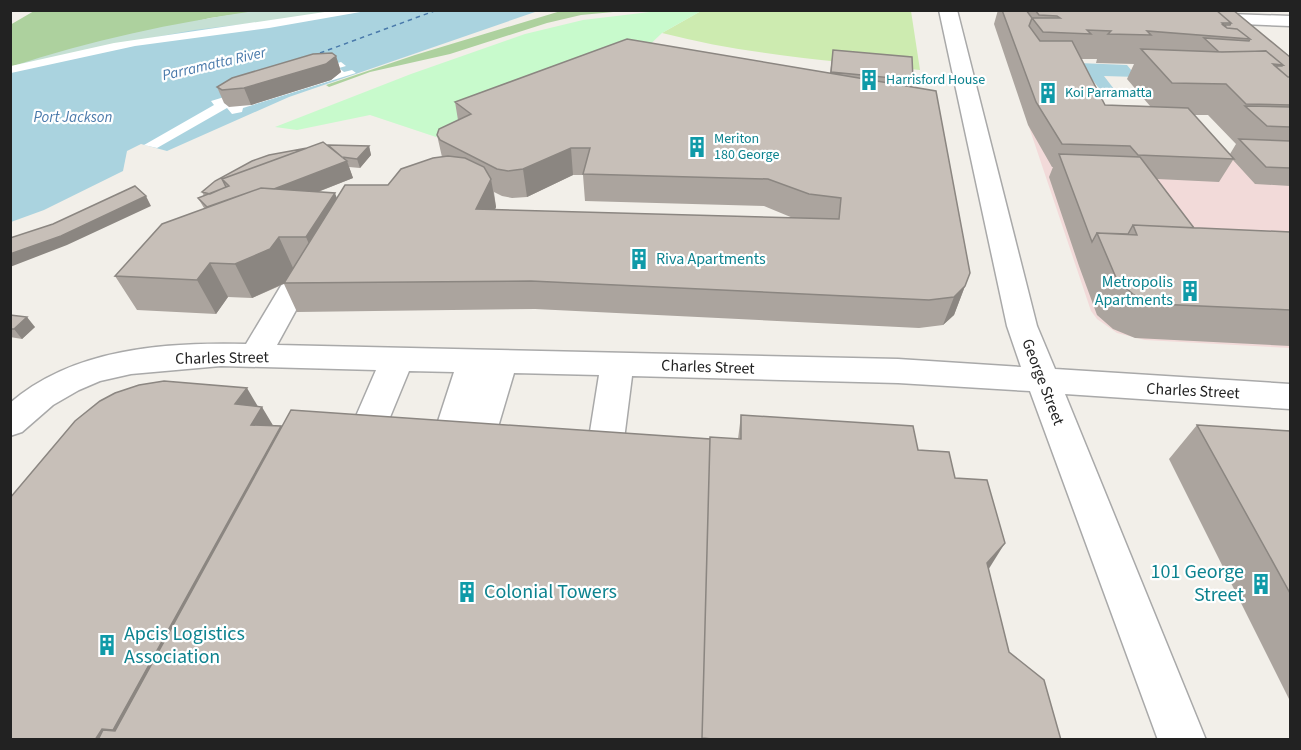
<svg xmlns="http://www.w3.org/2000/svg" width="1301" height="750" font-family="'Source Sans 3',sans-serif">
  <rect width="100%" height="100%" fill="#f2efe9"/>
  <path fill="#f2dad9" d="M1028,124L1181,130L1201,156L1290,158V348L1145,340L1117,333L1097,319L1091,311Z"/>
  <path fill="#cdebb0" d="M701,11H911L920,70C833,61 747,55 662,33Z"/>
  <path fill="#add19e" d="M564,10L624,11L581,15L547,23L450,54L370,72L329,87L326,85L415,55Z
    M34,11H262L210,18L11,67L10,25Z"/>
  <path fill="#c6e0d4" d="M262,10L344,11L10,67C91,40 178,22 262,10Z"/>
  <path fill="#c8facc" d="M658,11H701L662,33L640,54L436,137L370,115L297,130L275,127L411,74L525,34L583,20Z"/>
  <path fill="#aad3df" d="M344,11H538L289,97L167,151L141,144L127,151L123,171L44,210L11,222L10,68L91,49L194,30L329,14Z
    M1079,63L1127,65L1137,77L1104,76L1117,93L1102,92Z"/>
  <path fill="#fff" d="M338,10L366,11L269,28L135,46L11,73V66L114,43Z
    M341,62L346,66L339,68L344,72L352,70L356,73L243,108L242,112L232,114L227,108L157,148L144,145L214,105L211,101Z"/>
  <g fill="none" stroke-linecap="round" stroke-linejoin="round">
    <path stroke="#4a7aab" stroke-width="1.5" stroke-dasharray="4.5 4" stroke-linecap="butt" d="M320,53L437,10"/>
    <defs>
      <path id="minor" d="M939,10H957L1037,326L1055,369L1290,384V409L1065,394L1206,740H1158L1030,391L898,383L632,376L621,463L616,473L603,478L590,473L585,463L599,375L514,373L490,454L485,464L472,468L458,462L446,466L433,462L428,452L454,372L409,371L374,456L361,460L348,456L343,446L376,370L221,366L131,374L100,381L79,390L53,405L22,432L10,436V403C73,348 166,342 246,344L294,264L304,261L314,264L318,270L277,345L898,359L1021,367L1007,326Z
        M1199,13L1290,16V26L1193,22L1190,18L1193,14Z"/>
    </defs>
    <use href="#minor" stroke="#a9a9a9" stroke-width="3"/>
    <use href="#minor" fill="#fff" fill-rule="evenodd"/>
  </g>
  <path fill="#aba49e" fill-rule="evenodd" d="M998,10H1233L1290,57V186L1255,184L1233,160L1219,182L1157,179L1194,228L1290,232V346L1135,338L1113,329L1097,315L1079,266L1049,177L1053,167H1052L1028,125L994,24ZM1081,59H1097L1096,63L1134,64L1127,79L1150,106L1105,105ZM1194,115H1208L1236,144L1230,154Z
    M833,50L913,80L911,87L970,273L954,315L943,325L919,328L535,309L297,312L284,284L252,298L228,297L216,314L137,310L115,276L204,208L198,198L204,196L202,192L215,181L328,145L369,146L371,155L360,168L349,167L353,178L318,192L337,198L388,185L442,157L437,135L458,120L455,102L830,73ZM573,175H583L585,201L764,206L793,218L495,210L496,207L494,192L502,196L512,198L527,197Z
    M336,56L341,72L331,80L251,105L229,107L224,103L217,87Z
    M10,315L35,327L22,339L10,337Z
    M257,406L273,426L281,428L710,439H738L741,415L918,450L955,478L988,569L1009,652L1061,740H10Z
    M1197,425L1290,431V701L1169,459Z"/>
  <path fill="#8b8681" d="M336,56L341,72L331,80L251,105L244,88Z
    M369,146L371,155L360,168L357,159Z
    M571,148L573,175L527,197L523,169Z
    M347,161L353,178L220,230L212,213Z
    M491,179L496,207L482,237L476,209Z
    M335,193L347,226L320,270L306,237Z
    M146,196L151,206L67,245L10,267V254Z
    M279,237L294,270L285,283L252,298L235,264Z
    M210,263L228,297L216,314L197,280Z
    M965,286L954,315L943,325L954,297Z
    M27,317L35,327L22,339L14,329Z
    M247,388L260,410L262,407L277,432L281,426L299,460L127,740L113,730L235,404Z
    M1005,543L985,575L987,563Z
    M102,729L118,740H95Z"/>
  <path fill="#c7bfb8" stroke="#8b8681" stroke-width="1.5" d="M1002,10H1026L1032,18L1029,26L1040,41H1072L1105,105L1188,108L1234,159L1138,155L1130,146L1062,144L1036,102Z
    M1035,10H1216L1231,23H1222L1227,28L1237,29L1250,39L1147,31L1151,35L1108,34L1111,31L1087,30L1091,34L1043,32L1032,18H1060L1057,16L1039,15Z
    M1216,10H1233L1290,57V77H1288L1275,66H1282L1283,65L1266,51L1219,52L1204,38L1249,41L1250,39L1237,29L1227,28L1223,25H1230L1231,23Z
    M627,39L936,91L970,273L965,286L954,297L929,300L531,281L284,283L345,185H388L401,169L433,158L448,156L465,158L484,167L491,179L476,209L839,219L841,198L809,194L768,179L583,174L590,148H571L523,169L508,171L497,169L440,140L437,135L439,129L471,114L455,102Z
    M1141,49L1222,52L1266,51L1283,65L1273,64L1288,77H1290V105L1246,104L1226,84L1172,83Z
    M833,50L912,57L913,80L831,72Z
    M332,53L336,56L326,64L244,88L222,90L217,87L232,78L313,54Z
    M1245,106L1290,107V127L1267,126Z
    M1239,139L1290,141V168L1266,167Z
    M323,142L347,161L274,189L261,188L207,207L198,198L229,186L222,179Z
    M328,145L369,146L357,159L342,157Z
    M307,148L222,179L226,187L210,194L202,192L215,181L252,161L269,155Z
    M1059,154L1140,157L1194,228L1133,225L1128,234L1097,233L1092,242Z
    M135,186L146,196L61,236L10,254V238L53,224Z
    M261,188L335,193L306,237H279L270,249L235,264L210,263L197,280L115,276L162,224Z
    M1133,225L1290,232V310L1157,304L1134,295L1117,280L1097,233L1137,235Z
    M10,315L27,317L14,329H10Z
    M164,381L247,388L235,404L262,407L251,425L281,426L113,730L102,729L95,740H10V498L75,421L100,401L115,393L139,385Z
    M291,410L710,439L702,739L703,740H98L103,730L115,731Z
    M741,415L913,426L918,450L949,452L955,478L987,480L1005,543L987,563L1009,652L1044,680L1061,740H723L702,738L710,437L741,439Z
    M1197,425L1290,431V593Z"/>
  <defs>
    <symbol id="building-bare" viewBox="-9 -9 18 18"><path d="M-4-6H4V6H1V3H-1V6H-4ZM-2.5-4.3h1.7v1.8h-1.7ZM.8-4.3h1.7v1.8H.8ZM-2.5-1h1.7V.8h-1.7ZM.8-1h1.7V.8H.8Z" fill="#0f9aa8" stroke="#fff" stroke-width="2.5" paint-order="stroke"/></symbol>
  </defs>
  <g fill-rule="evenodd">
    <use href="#building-bare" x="854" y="65" width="30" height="30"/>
    <use href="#building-bare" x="1033" y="78" width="30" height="30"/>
    <use href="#building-bare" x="682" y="132" width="30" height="30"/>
    <use href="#building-bare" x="624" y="244" width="30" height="30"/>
    <use href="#building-bare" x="1175" y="276" width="30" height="30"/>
    <use href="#building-bare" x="1246" y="569" width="30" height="30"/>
    <use href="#building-bare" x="452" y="577" width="30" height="30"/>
    <use href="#building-bare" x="92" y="630" width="30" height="30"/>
  </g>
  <g text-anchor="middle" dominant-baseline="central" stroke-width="4.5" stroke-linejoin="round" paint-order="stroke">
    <g font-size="14" fill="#0d838f" stroke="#fff" text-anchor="start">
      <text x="886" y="80">Harrisford House</text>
      <text x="1065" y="93">Koi Parramatta</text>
      <text x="714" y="139">Meriton<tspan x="714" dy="16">180 George</tspan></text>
    </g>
    <g font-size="15" font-style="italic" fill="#4a7aab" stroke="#fff">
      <text transform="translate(214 64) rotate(-13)">Parramatta River</text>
      <text x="73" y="117">Port Jackson</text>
    </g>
    <g font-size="16" fill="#0d838f" stroke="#fff" text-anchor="start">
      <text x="656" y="259">Riva Apartments</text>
      <text x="1173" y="282" text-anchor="end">Metropolis<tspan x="1173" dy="18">Apartments</tspan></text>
    </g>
    <g font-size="16" fill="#222" stroke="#fff">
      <text transform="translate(222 358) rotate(-1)">Charles Street</text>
      <text transform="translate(708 367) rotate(2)">Charles Street</text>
      <text transform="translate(1043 382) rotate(69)">George Street</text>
      <text transform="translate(1193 391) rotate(3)">Charles Street</text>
    </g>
    <g font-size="20" fill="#0d838f" stroke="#fff" text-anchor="start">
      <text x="1244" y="572" text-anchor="end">101 George<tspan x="1244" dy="23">Street</tspan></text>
      <text x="484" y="592">Colonial Towers</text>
      <text x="124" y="634">Apcis Logistics<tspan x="124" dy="23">Association</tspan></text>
    </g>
  </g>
  <rect width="1301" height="750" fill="none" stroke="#222222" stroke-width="24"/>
</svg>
